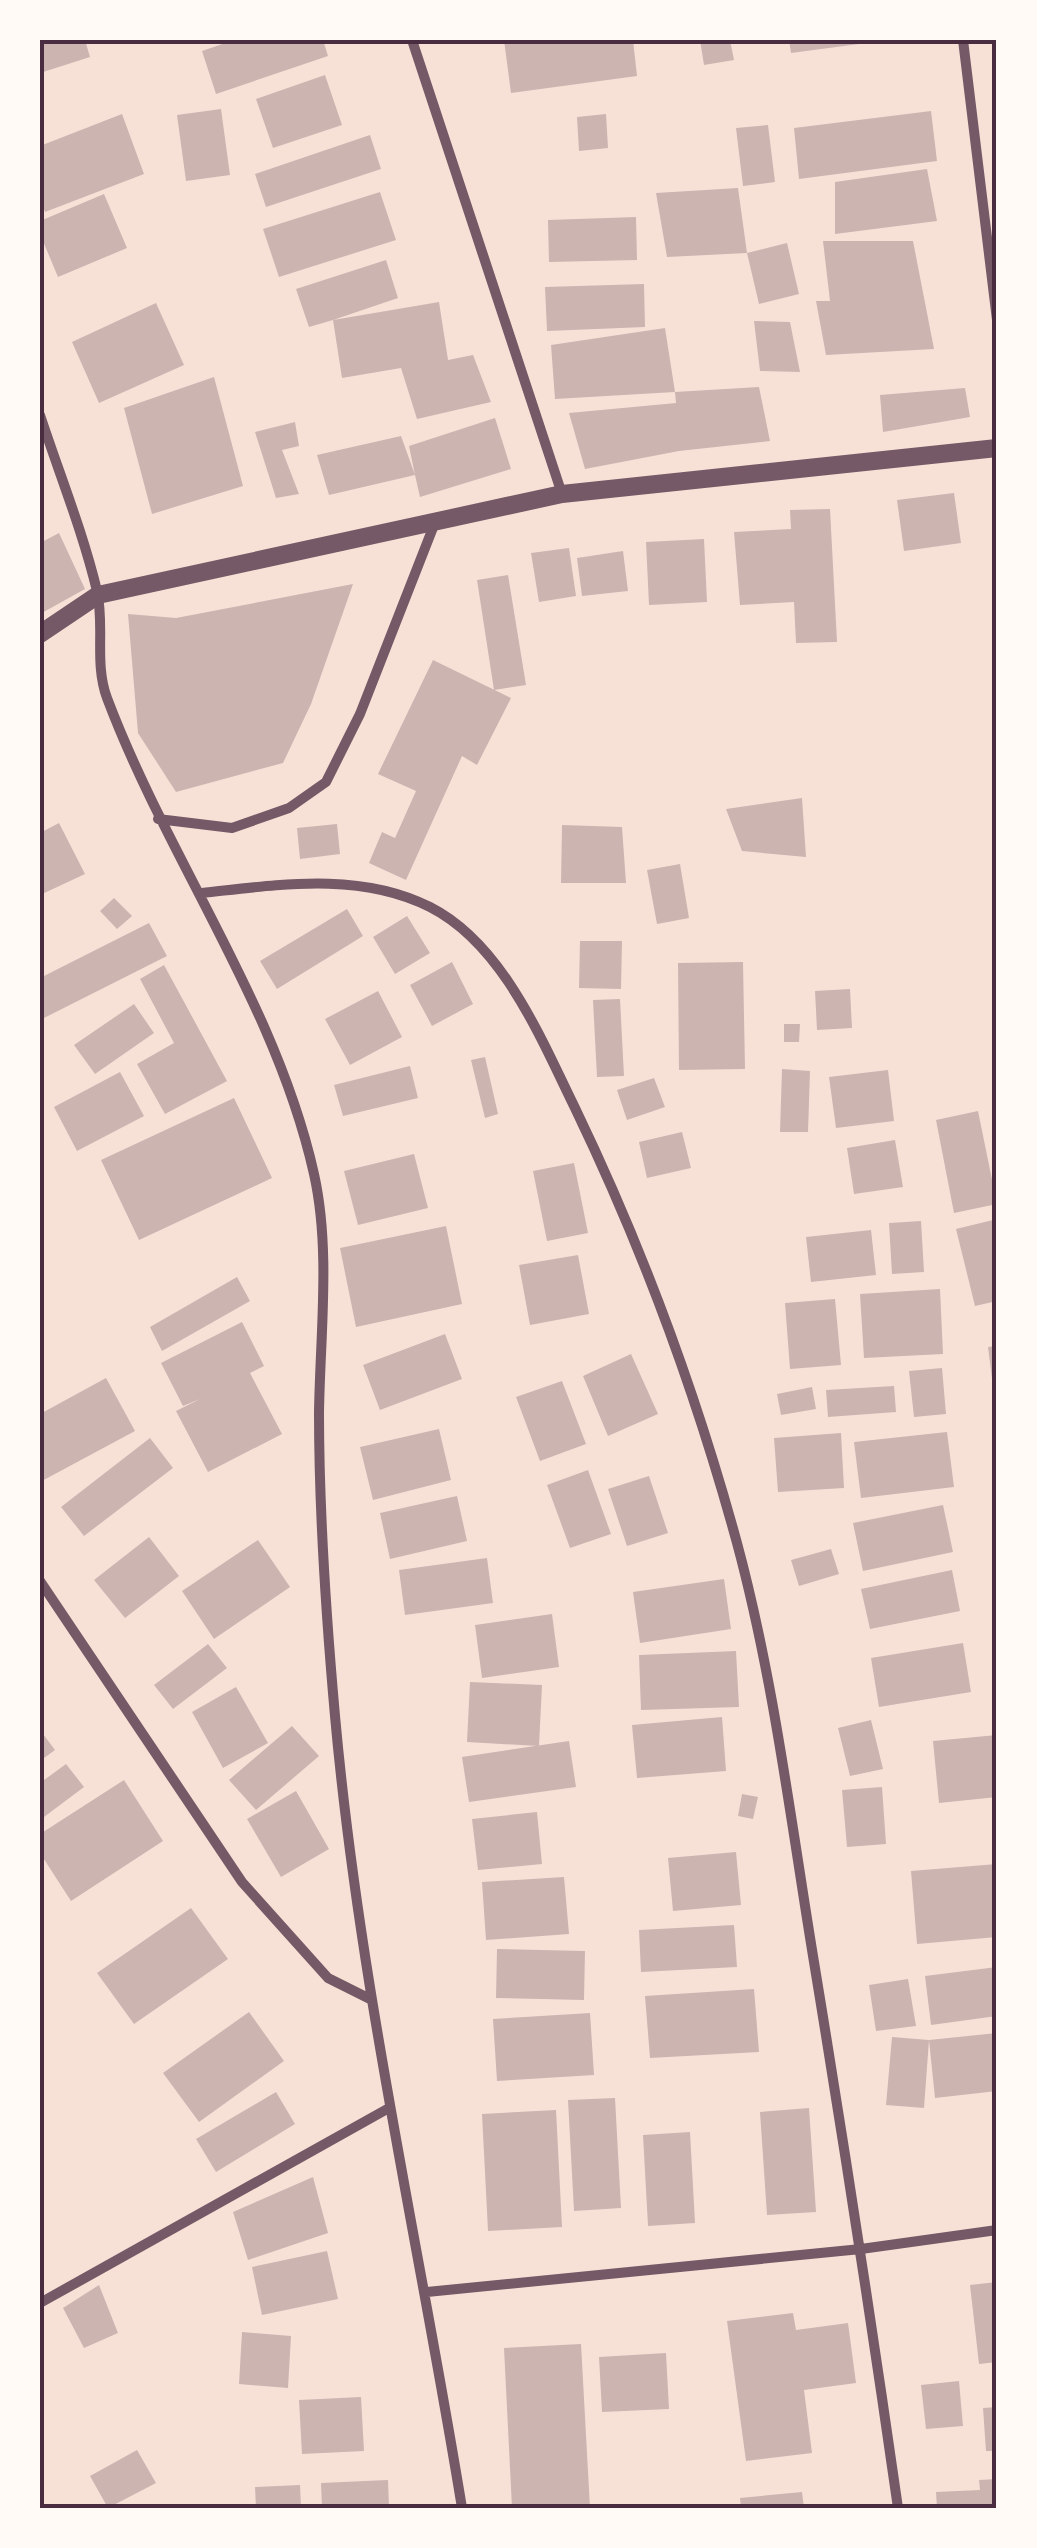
<svg xmlns="http://www.w3.org/2000/svg" width="1037" height="2548" font-family="Barlow,sans-serif">
  <rect width="100%" height="100%" fill="#f7e1d7"/>
  <path fill="#ccb4b1" d="M40,40H85L90,57L40,73Z
    M234,40H323L328,56L216,94L202,51Z
    M504,40H633L637,76L511,93Z
    M700,40H730L734,60L704,65Z
    M789,40H874V42L791,53Z
    M325,75L342,125L273,148L256,99Z
    M221,109L230,175L186,181L177,115Z
    M931,111L937,161L799,179L794,128Z
    M122,114L144,174L45,212L40,198V146Z
    M606,114L608,148L579,151L577,117Z
    M768,125L775,182L743,186L736,128Z
    M370,135L381,169L266,207L255,174Z
    M927,169L937,221L835,234V182Z
    M738,188L747,253L667,257L656,193Z
    M380,192L396,240L279,277L263,229Z
    M104,194L127,248L58,277L40,234V221Z
    M636,217L637,260L549,262L548,220Z
    M823,241H913L934,349L826,355L816,301H830Z
    M787,243L799,294L759,304L747,253Z
    M386,260L398,298L333,320L439,302L448,360L473,355L491,402L417,419L401,368L342,378L333,320L309,327L296,289Z
    M644,284L645,327L547,331L545,287Z
    M156,303L184,365L99,403L72,342Z
    M754,321L790,322L800,372L760,371Z
    M665,328L675,392L759,387L770,441L679,451L585,469L569,413L676,403L675,392L555,399L551,345Z
    M214,377L243,486L152,514L124,408Z
    M965,388L970,417L883,432L880,395Z
    M495,418L511,469L420,497L415,475L329,495L317,455L401,436L415,475L409,446Z
    M295,422L299,446L282,450L299,494L276,498L255,432Z
    M954,493L961,543L904,551L897,500Z
    M830,509L837,642L796,643L794,602L740,605L734,532L791,529L790,510Z
    M59,533L85,589L40,614V543Z
    M704,539L707,602L649,605L646,542Z
    M569,548L576,596L539,602L531,553Z
    M623,551L628,591L582,596L577,558Z
    M508,575L526,685L494,690L477,580Z
    M353,584L311,704L283,763L176,792L138,733L128,614L176,618Z
    M433,660L511,698L477,765L462,756L406,880L369,863L382,832L395,838L416,791L378,774Z
    M802,798L806,857L742,851L726,809Z
    M59,823L85,874L40,895V833Z
    M337,824L340,854L300,859L297,828Z
    M562,825L622,827L626,883H561Z
    M680,864L689,918L657,924L647,870Z
    M114,898L132,916L117,929L100,911Z
    M347,909L363,936L277,989L260,961Z
    M407,916L430,953L395,974L373,937Z
    M149,923L167,956L40,1020V978Z
    M580,941H622L621,989L579,988Z
    M452,962L473,1004L432,1026L410,985Z
    M743,962L745,1069L679,1070L678,963Z
    M164,965L227,1081L165,1114L137,1064L174,1043L140,979Z
    M850,989L852,1028L817,1030L815,991Z
    M378,991L402,1037L350,1065L325,1019Z
    M620,999L624,1076L597,1077L593,1000Z
    M134,1004L154,1033L95,1074L74,1045Z
    M784,1024H800L799,1042H784Z
    M485,1057L498,1114L485,1118L471,1060Z
    M410,1066L418,1098L343,1116L334,1085Z
    M782,1069L810,1071L808,1132H780Z
    M888,1070L894,1121L836,1128L829,1077Z
    M120,1072L144,1116L77,1151L54,1107Z
    M654,1078L665,1107L627,1120L617,1090Z
    M234,1098L272,1178L139,1240L101,1160Z
    M978,1111L997,1204L954,1213L936,1120Z
    M682,1132L691,1168L647,1178L639,1142Z
    M895,1140L903,1187L854,1194L847,1148Z
    M414,1154L428,1208L358,1225L344,1171Z
    M574,1163L588,1233L547,1241L533,1171Z
    M997,1219V1301L975,1306L956,1229Z
    M921,1221L924,1272L892,1274L889,1223Z
    M446,1226L462,1304L356,1327L340,1248Z
    M871,1230L876,1275L811,1282L806,1237Z
    M578,1255L589,1314L530,1325L519,1265Z
    M237,1277L250,1301L162,1351L150,1327Z
    M940,1289L943,1354L864,1358L860,1294Z
    M835,1299L841,1365L790,1369L785,1303Z
    M242,1322L264,1366L250,1373L282,1434L208,1472L176,1411L200,1399L183,1406L161,1363Z
    M445,1334L462,1379L380,1410L363,1365Z
    M997,1346V1401L995,1402L988,1347Z
    M631,1354L658,1414L608,1436L583,1376Z
    M942,1368L946,1414L914,1417L909,1371Z
    M106,1378L135,1431L40,1482V1414Z
    M562,1381L586,1444L540,1461L516,1397Z
    M894,1386L896,1412L828,1417L826,1390Z
    M812,1387L816,1409L781,1415L777,1394Z
    M439,1429L451,1480L373,1500L360,1447Z
    M947,1432L954,1487L861,1498L854,1442Z
    M841,1433L844,1488L778,1492L774,1438Z
    M150,1438L173,1468L84,1536L61,1507Z
    M588,1470L611,1534L570,1548L547,1485Z
    M649,1476L668,1533L627,1546L608,1489Z
    M457,1496L467,1541L390,1559L380,1513Z
    M943,1505L953,1552L863,1571L853,1523Z
    M149,1537L179,1576L125,1618L94,1580Z
    M258,1540L290,1587L214,1639L182,1591Z
    M831,1549L839,1574L799,1586L791,1560Z
    M487,1558L493,1603L405,1615L399,1570Z
    M952,1570L960,1611L870,1629L861,1589Z
    M724,1579L731,1629L640,1643L633,1592Z
    M552,1614L559,1667L482,1678L475,1625Z
    M963,1643L971,1692L879,1707L871,1658Z
    M208,1644L227,1668L173,1709L154,1685Z
    M736,1651L739,1707L641,1710L639,1655Z
    M470,1682L542,1685L539,1746L467,1742Z
    M236,1687L268,1743L223,1768L192,1712Z
    M722,1717L726,1771L637,1778L632,1725Z
    M871,1720L883,1769L850,1776L838,1728Z
    M292,1726L319,1756L256,1810L229,1780Z
    M40,1730L55,1750L40,1761Z
    M997,1735V1797L939,1803L933,1741Z
    M569,1741L576,1787L469,1802L462,1757Z
    M66,1764L84,1787L40,1820V1783Z
    M124,1780L163,1841L71,1901L40,1853V1834Z
    M882,1787L886,1844L847,1847L842,1790Z
    M296,1791L329,1849L281,1877L247,1819Z
    M742,1794L758,1797L753,1819L738,1816Z
    M537,1812L542,1864L478,1870L472,1819Z
    M736,1852L741,1905L673,1911L668,1858Z
    M997,1864V1937L917,1944L911,1871Z
    M564,1877L569,1934L486,1940L482,1882Z
    M191,1908L228,1959L134,2024L97,1973Z
    M734,1925L737,1967L641,1972L639,1930Z
    M497,1949L585,1951L584,2000L496,1998Z
    M997,1967V2016L931,2025L925,1976Z
    M908,1979L916,2026L876,2031L869,1985Z
    M754,1989L759,2052L650,2058L645,1996Z
    M249,2012L284,2061L199,2122L163,2073Z
    M590,2013L594,2075L497,2081L493,2019Z
    M997,2033V2091L935,2098L929,2040Z
    M892,2037L929,2040L924,2108L886,2105Z
    M276,2092L295,2124L216,2172L196,2139Z
    M615,2098L621,2208L574,2211L568,2100Z
    M809,2108L816,2212L767,2215L760,2112Z
    M556,2110L562,2227L488,2231L482,2114Z
    M690,2132L695,2223L648,2226L643,2135Z
    M313,2177L328,2233L248,2260L233,2212Z
    M327,2251L338,2299L262,2315L252,2267Z
    M997,2282V2362L979,2364L970,2285Z
    M99,2285L118,2333L84,2348L63,2308Z
    M793,2313L796,2330L848,2323L856,2383L804,2390L812,2453L746,2461L727,2321Z
    M242,2332L291,2336L288,2388L239,2384Z
    M581,2344L590,2508H512L504,2348Z
    M666,2353L669,2409L602,2412L599,2357Z
    M959,2381L963,2426L926,2429L921,2385Z
    M361,2397L364,2451L302,2454L299,2400Z
    M997,2407V2451H986L983,2408Z
    M137,2450L156,2483L108,2508L90,2476Z
    M997,2479V2508H937L936,2492L980,2490L979,2480Z
    M388,2480L389,2508H322L321,2483Z
    M300,2485L301,2508H256L255,2487Z
    M802,2492L804,2508H741L740,2498Z"/>
  <g fill="none" stroke-linecap="round" stroke-linejoin="round">
    <path stroke="#755966" stroke-width="10" d="M412,40L562,494
      M963,40L997,320
      M40,415C59,473 83,532 97,591C105,626 94,663 107,698C168,860 276,1004 314,1174C331,1250 320,1336 319,1413C319,1513 326,1615 335,1716C359,1983 419,2244 462,2508
      M158,819L232,828L289,808L326,782L360,714L436,520
      M202,893C277,885 359,871 430,907C503,944 541,1039 575,1108C643,1249 696,1393 737,1543C774,1680 791,1823 814,1962C844,2144 872,2326 898,2508
      M40,1581L242,1882L328,1978L370,1999
      M427,2292L861,2249L997,2230
      M40,2303L389,2108"/>
    <path stroke="#755966" stroke-width="18" d="M40,634L98,595L562,494L997,448"/>
  </g>
  <rect width="1037" height="2548" fill="none" stroke="#fffaf5" stroke-width="85"/>
  <rect x="42" y="42" width="952" height="2464" fill="none" stroke="#4a2c40" stroke-width="4"/>
</svg>
